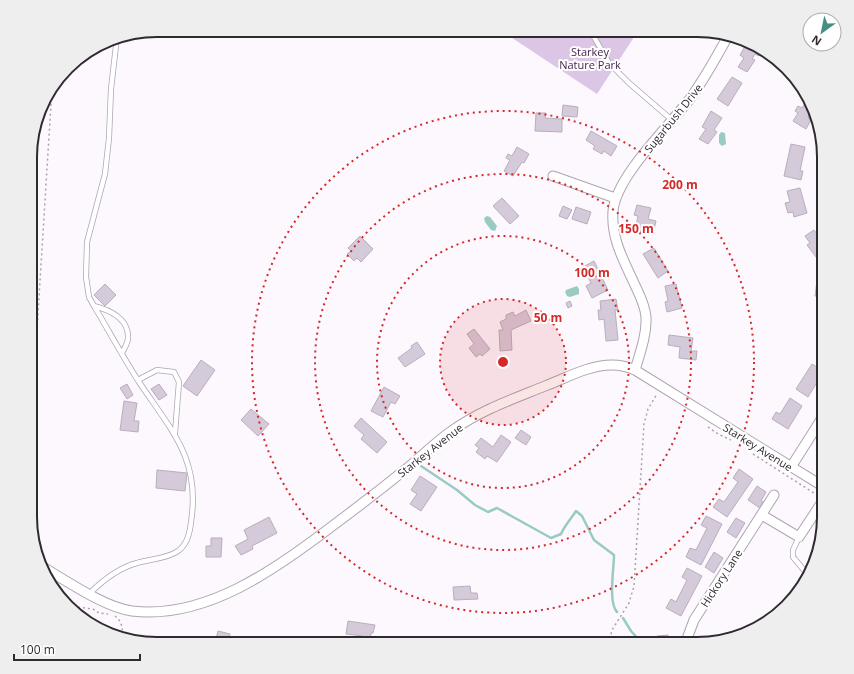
<svg xmlns="http://www.w3.org/2000/svg" width="854" height="674" font-family="'Open Sans',sans-serif">
  <rect width="100%" height="100%" fill="#fcf8fe"/>
  <path fill="#dcc6e5" d="M500,30H633L636,34L597,94Z"/>
  <path fill="#9acbc2" d="M721,132L725,133L726,144L722,146L719,143V135Z
    M487,216L490,217L497,226L495,231L491,230L485,222L484,218Z
    M577,286L579,289V294L570,297L567,296L565,292L566,290Z"/>
  <g fill="none" stroke-linecap="round" stroke-linejoin="round">
    <path stroke="#9acbc2" stroke-width="2.5" d="M421,466L457,490L475,505L488,512L497,508L551,538L561,534C565,525 571,519 576,511L582,516L594,540L614,555C614,568 608,603 617,612
      M623,618L631,631L640,641V644"/>
  </g>
  <path fill="#d5cad9" stroke="#b8aebc" d="M748,41L763,50L759,56L755,54L752,59L755,60L747,72L738,67L744,58L740,55Z
    M732,77L742,83L728,106L717,99Z
    M808,99L811,101L813,111L808,118L811,120L806,129L793,121L798,113L795,111L798,106L802,108Z
    M563,105L578,107L577,117L562,116Z
    M711,111L722,118L714,130L717,132L708,144L699,139L706,129L702,127Z
    M536,113H546L545,118L562,119V132L535,131Z
    M591,131L617,146L611,156L604,151L602,154L593,149L595,146L586,140Z
    M791,144L805,147L800,171H803L801,180L784,176Z
    M517,147L529,154L524,163L522,162L513,176L504,171L510,160L506,158L508,154L512,156Z
    M800,188L807,213L794,217L793,212L788,213L785,203L790,202L787,191Z
    M502,198L519,216L510,224L493,206Z
    M637,205L651,208L648,219L656,221L653,234L635,230L638,216L634,215Z
    M563,206L572,210L567,219L559,216Z
    M576,207L591,212L587,224L572,219Z
    M814,230L824,244V258L819,261L807,245L810,243L805,236Z
    M360,236L373,249L361,262L357,258L354,261L347,254L351,251L348,248Z
    M654,248L668,271L658,278L643,254Z
    M594,261L608,290L592,298L586,286L591,283L583,267Z
    M818,273L824,274V297L815,296Z
    M105,284L116,295L105,306L94,295Z
    M676,284L682,308L667,312L665,302L668,301L665,286Z
    M616,299L618,310H615L618,340L606,341L604,319L599,320L598,310H601L600,301Z
    M570,301L572,306L568,308L566,303Z
    M526,310L531,321L511,330L512,350L500,351L499,330H503L500,322L506,319V315L513,312L515,316Z
    M474,329L490,349L482,356L480,354L476,357L469,348L474,344L467,334Z
    M669,335L693,338L691,351H697L696,360L679,358L680,347L668,345Z
    M823,337H824V351L820,349L823,343L820,342Z
    M417,342L425,354L405,367L398,358L412,348L411,346Z
    M201,360L215,370L197,396L183,386Z
    M812,364L822,370L817,377L819,379L808,397L796,389Z
    M127,384L133,395L127,399L120,388Z
    M159,384L167,395L159,400L151,389Z
    M384,387L400,396L395,404L391,402L383,417L371,411Z
    M790,398L802,406L788,429L772,419L776,412L780,414Z
    M124,401L137,403L134,421H139L138,432L120,430Z
    M251,409L269,424L258,436L241,420Z
    M361,418L387,442L377,453L361,439L364,435L354,426Z
    M521,430L531,437L526,445L515,438Z
    M501,435L511,442L497,462L487,456L485,459L476,452L479,448L475,445L481,438L493,447Z
    M739,469L753,479L727,517L713,507L719,499L724,502L738,482L733,478Z
    M157,470L187,473L185,491L156,488Z
    M420,476L437,487L421,511L410,504L417,494L411,490Z
    M757,486L766,492L761,501L763,502L760,508L748,500Z
    M706,516L722,524L701,565L686,557L690,548L696,550L707,528L701,525Z
    M269,517L277,533L252,546L253,549L241,555L235,546L248,539L244,530Z
    M736,518L745,523L736,538L727,532Z
    M211,538H222L221,557H206V546H211Z
    M714,552L723,558L714,573L705,567Z
    M687,568L702,576L681,616L666,608L671,599L676,602L687,580L682,577Z
    M470,586L471,593H477L478,599L454,600L453,587Z
    M348,621L375,625L373,633H371L370,642L363,640V636L346,634Z
    M218,631L230,634L228,644H212L213,639H216Z
    M668,635L669,644H659L657,636Z"/>
  <g fill="none" stroke-linecap="round" stroke-linejoin="round">
    <defs>
      <path id="service" d="M590,30L609,63L629,83L672,120
        M94,306C110,310 129,319 128,338C128,343 124,349 122,353
        M138,380L157,370L174,372L179,382L175,433
        M799,537L793,550V557L808,575
        M89,594C103,580 118,568 137,563C149,559 167,559 178,551C187,545 190,532 191,522C201,459 171,430 139,382C123,357 109,331 94,306L89,297L86,277L87,242L105,174L109,138L111,89L117,37"/>
      <path id="minor" d="M553,176L615,198
        M635,370C640,353 647,334 646,317C645,304 639,294 634,283C623,259 611,238 613,211C616,177 667,128 689,100C704,80 716,58 728,36
        M791,467L824,415
        M762,515L799,537L824,499
        M41,566C67,581 104,607 132,611C205,620 276,569 331,527C358,507 385,486 411,465C425,453 438,440 453,430C481,410 513,399 545,386C566,378 589,365 612,365C620,365 628,367 635,370L824,487
        M688,644V636L694,620L774,495"/>
    </defs>
    <use href="#service" stroke="#aea4b3" stroke-width="6"/>
    <use href="#minor" stroke="#aea4b3" stroke-width="11"/>
    <path stroke="#a7a3a9" stroke-width="1.5" stroke-dasharray="2 3" stroke-linecap="butt" d="M552,30L558,38L569,30
      M31,400L35,362L52,88
      M708,427L718,434L731,440
      M753,454L817,495
      M68,606L93,609L99,613L108,614
      M115,616C123,622 122,629 123,638
      M609,644L612,630L629,603L634,586L644,424L648,409L657,394"/>
    <use href="#service" stroke="#fff" stroke-width="4.5"/>
    <use href="#minor" stroke="#fff" stroke-width="9"/>
  </g>
  <circle cx="503" cy="362" r="63" fill="#d62828" fill-opacity=".12"/>
  <g fill="none" stroke="#d62828" stroke-width="2" stroke-dasharray="2 4">
    <circle cx="503" cy="362" r="63"/>
    <circle cx="503" cy="362" r="126"/>
    <circle cx="503" cy="362" r="188"/>
    <circle cx="503" cy="362" r="251"/>
  </g>
  <g text-anchor="middle" dominant-baseline="central" stroke-width="4" stroke-linejoin="round" paint-order="stroke">
    <g font-size="11" fill="#3e1e49" stroke="#fff">
      <text x="590" y="51">Starkey<tspan x="590" dy="13">Nature Park</tspan></text>
    </g>
    <g font-size="11" fill="#2e2a30" stroke="#fff">
      <text transform="translate(673 118) rotate(-51)">Sugarbush Drive</text>
      <text transform="translate(758 447) rotate(32)">Starkey Avenue</text>
      <text transform="translate(430 450) rotate(-38)">Starkey Avenue</text>
      <text transform="translate(721 578) rotate(-57)">Hickory Lane</text>
    </g>
  </g>
  <path d="M0 0H854V674H0ZM157 37H697A120 120 0 0 1 817 157V517A120 120 0 0 1 697 637H157A120 120 0 0 1 37 517V157A120 120 0 0 1 157 37Z" fill="#eee" fill-rule="evenodd"/>
  <path fill="none" stroke="#2e2a30" stroke-width="2" d="M157 37H697A120 120 0 0 1 817 157V517A120 120 0 0 1 697 637H157A120 120 0 0 1 37 517V157A120 120 0 0 1 157 37Z"/>
  <circle cx="503" cy="362" r="6" fill="#d62828" stroke="#fff" stroke-width="2"/>
  <g font-size="12" text-anchor="middle" font-weight="bold" fill="#d62828" stroke="#fff" stroke-width="4" stroke-linejoin="round" paint-order="stroke">
    <text x="680" y="189">200 m</text>
    <text x="636" y="233">150 m</text>
    <text x="592" y="277">100 m</text>
    <text x="548" y="322">50 m</text>
  </g>
  <g transform="translate(822 32) rotate(213)"><circle r="19" fill="#ffffff" stroke="#abaaac"/>
  <path d="M0-3L7 15L0 10L-7 15Z" fill="#498e82"/>
  <text y="-6" font-size="11" font-weight="bold" text-anchor="middle" fill="#2e2a30">N</text>
  </g>
  <path d="M14 654v6h126v-6" fill="none" stroke="#2e2a30" stroke-width="2"/>
  <text x="20" y="654" font-size="12" fill="#2e2a30" stroke="#ffffff" stroke-width="3" paint-order="stroke">100 m</text>
</svg>
